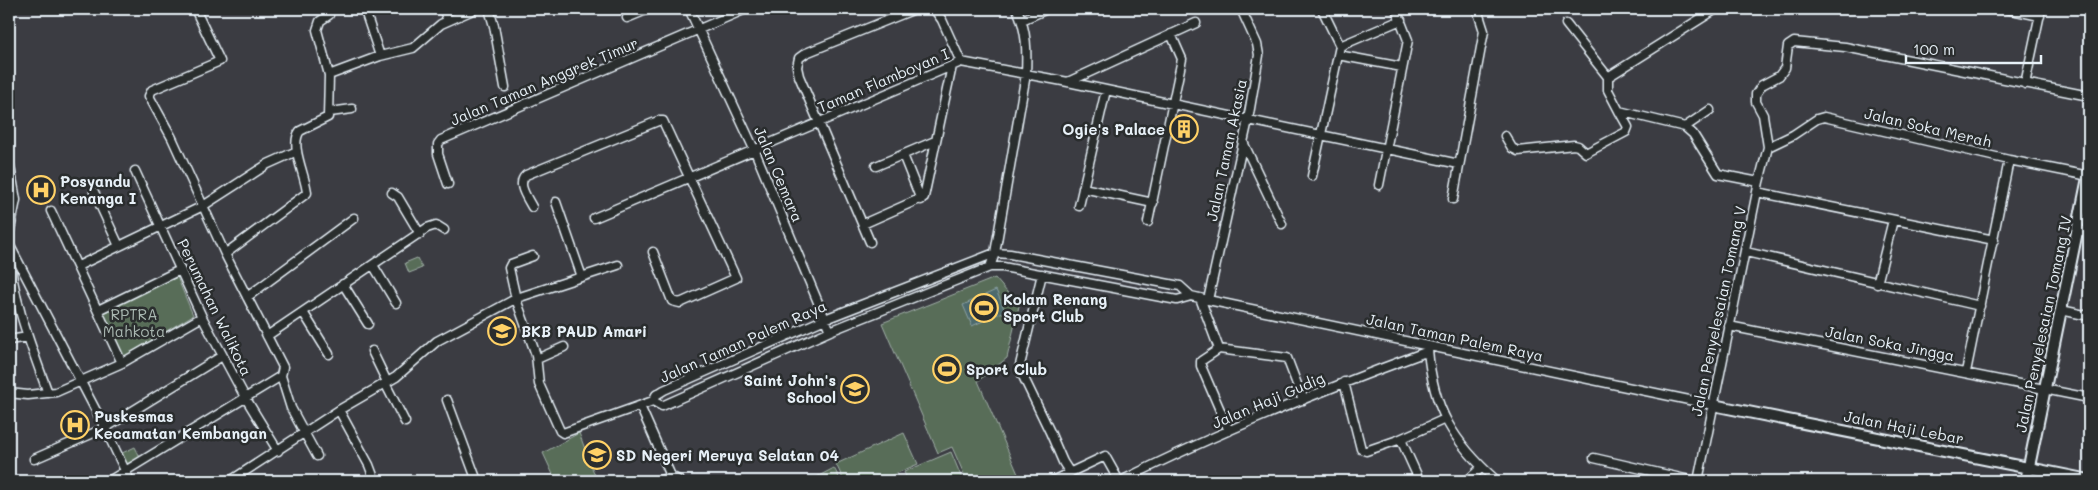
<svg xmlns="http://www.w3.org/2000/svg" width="2098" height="490" font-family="Mali,sans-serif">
  <rect width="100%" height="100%" fill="#3b3c42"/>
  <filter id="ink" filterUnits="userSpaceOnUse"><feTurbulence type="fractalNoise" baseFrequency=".02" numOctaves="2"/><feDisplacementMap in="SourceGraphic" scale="10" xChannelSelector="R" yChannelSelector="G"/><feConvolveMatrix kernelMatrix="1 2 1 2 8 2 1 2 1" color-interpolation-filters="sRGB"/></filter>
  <g filter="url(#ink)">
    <path fill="#596d58" stroke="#a0afa8" d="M417,258L422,268L409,273L405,263Z
      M177,277L193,315L124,357L102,312Z
      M995,278L1019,306L1007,358L978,381L1021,481H967L952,447L938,453L882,323Z
      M579,433L597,481H556L543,453Z
      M904,433L918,464L879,481H844L836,464Z
      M135,447L140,457L125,465L120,454Z
      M951,452L963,481H908L904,472Z
      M834,468L841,481H809Z"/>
    <path fill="#4d6b6d" stroke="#8ba1a5" d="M996,290L1005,311L972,326L963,305Z"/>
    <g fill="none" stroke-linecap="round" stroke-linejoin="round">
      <defs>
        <path id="minor" d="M195,9L220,61L152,90L149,96L172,138L225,254L283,367L281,376L291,408L317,456
          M443,9L448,20
          M489,9L494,26L505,87
          M689,9L754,149L830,331
          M934,9L942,20L961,62
          M1716,9L1608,77V90L1619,111L1685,127L1693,134L1718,174L1759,182
          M2007,9L2040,16
          M366,14L380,56
          M627,18L649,9
          M1022,20L1047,9
          M1566,24L1608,77
          M1340,46L1401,20
          M1338,55L1402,67
          M329,75L380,56L413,48L441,24L475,9
          M1068,82L1196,23
          M2025,84L2041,9
          M330,112L352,109
          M1685,127L1710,110
          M1505,136L1512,148L1518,151L1574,145L1578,146L1586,153L1626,132L1628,127L1619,111
          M1243,142L1282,224
          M1768,147L1793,135L1817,119L1824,117L2009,160L2089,176
          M903,155L921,200
          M9,161L16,200L9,235
          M876,166L935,141
          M135,171L202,317L245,397L278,451
          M1312,176L1340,46L1322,9
          M448,184L438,154V144L441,140L746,9
          M1379,185L1408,40L1396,9
          M1083,188L1153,203
          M94,192L119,246
          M1757,192L1994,240
          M392,193L398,197L420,234
          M1453,199L1484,31L1477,9
          M556,202L582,277
          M1079,206L1106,90
          M532,207C527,197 516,184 526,175L658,121H663L736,278L680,303L672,301L653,252
          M51,211L122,363
          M594,218L961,62L1068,82L1459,164
          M1148,222L1182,59L1171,34
          M863,224L924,197L952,66
          M2077,230L2089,232
          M870,242L799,76L797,67L799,58L806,53L915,9
          M9,244L105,428L130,481
          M9,248C12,299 31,346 48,393
          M1746,252L1980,306
          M225,254L307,193C306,176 289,145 300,131L328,117L329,75L317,30L320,21L329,15
          M533,256L511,264L509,268L516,299L536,355L539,384L560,431L563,433L653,401
          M373,265L396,303
          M78,266L203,206L268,164L297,151
          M990,267L995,253L1026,74C1027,51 1027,31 1017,9
          M1042,274L1020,365L1022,374L1050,432L1063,462L1070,473
          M343,284L368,324
          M1877,284L1893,220
          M247,297L354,218
          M1200,298L1219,349
          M1208,300L1248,120L1259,55L1257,44L1241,9
          M98,310L180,270
          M2061,310L2089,316
          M303,312L329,354
          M1729,326L2089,398
          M267,336L427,228L436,225L444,230
          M9,340L28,337
          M1428,350C1433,409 1453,442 1497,481
          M372,351L387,382
          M537,359L564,347
          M1966,372L2009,160
          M1344,382L1361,449L1366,451L1398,440L1402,442L1417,475V479L1414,481
          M385,383L405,422
          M9,393L28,395L56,392L122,363L202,317
          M447,400L477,481
          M653,401L656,395L664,390L825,319L995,253L1010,254L1180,286L1191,296L1208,300L1713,405
          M653,401L662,406L830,331L990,267H1003L1177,300L1191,296
          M640,406L671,476L680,481
          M339,410L369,465L375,481
          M1229,431L1201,366V361L1219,349L1287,358L1303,400
          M1398,440L1445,419
          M1594,458L1694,481
          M34,459L105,428L222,356
          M109,481L281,376
          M230,481L339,410L396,377L437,341L517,298L618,265
          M659,481L671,476
          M1052,481L1105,456L1119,481
          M1121,481C1218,432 1320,391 1423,353L1428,354
          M1467,481L1481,468
          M1698,481L1759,182L1768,147L1763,115L1756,102V94L1762,85L1779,76L1785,68L1788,46L1794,42L1845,47L2089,96"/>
        <path id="tertiary" d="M1713,405L2089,480
          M2026,481L2089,173"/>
      </defs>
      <use href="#minor" stroke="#e8f1f8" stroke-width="11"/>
      <use href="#tertiary" stroke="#e8f1f8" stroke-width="14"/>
      <use href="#minor" stroke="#2a2d2e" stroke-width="8"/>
      <use href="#tertiary" stroke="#2a2d2e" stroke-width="10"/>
    </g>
  </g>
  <defs>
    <symbol id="building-ring" viewBox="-11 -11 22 22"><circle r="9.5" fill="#2a2d2e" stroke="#ffd166" stroke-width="1.5"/><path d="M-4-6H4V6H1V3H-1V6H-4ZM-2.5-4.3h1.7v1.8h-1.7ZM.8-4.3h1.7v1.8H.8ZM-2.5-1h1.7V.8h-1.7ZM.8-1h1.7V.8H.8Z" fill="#ffd166"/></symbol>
    <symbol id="hospital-ring" viewBox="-11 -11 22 22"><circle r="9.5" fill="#2a2d2e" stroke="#ffd166" stroke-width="1.5"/><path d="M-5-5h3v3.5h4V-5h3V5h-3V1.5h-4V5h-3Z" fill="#ffd166"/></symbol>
    <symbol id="stadium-ring" viewBox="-11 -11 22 22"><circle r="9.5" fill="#2a2d2e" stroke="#ffd166" stroke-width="1.5"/><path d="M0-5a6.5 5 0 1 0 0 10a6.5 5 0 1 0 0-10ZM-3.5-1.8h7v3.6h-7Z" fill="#ffd166"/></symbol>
    <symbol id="school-ring" viewBox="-11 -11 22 22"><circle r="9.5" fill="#2a2d2e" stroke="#ffd166" stroke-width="1.5"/><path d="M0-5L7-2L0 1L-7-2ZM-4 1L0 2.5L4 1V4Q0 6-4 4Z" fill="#ffd166"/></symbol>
  </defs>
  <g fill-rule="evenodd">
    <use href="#building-ring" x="1168" y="113" width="32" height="32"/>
    <use href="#hospital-ring" x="25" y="174" width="32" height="32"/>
    <use href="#stadium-ring" x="968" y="292" width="32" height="32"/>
    <use href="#school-ring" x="486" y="315" width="32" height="32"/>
    <use href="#stadium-ring" x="931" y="353" width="32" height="32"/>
    <use href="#school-ring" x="839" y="373" width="32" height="32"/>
    <use href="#hospital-ring" x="59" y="409" width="32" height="32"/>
    <use href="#school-ring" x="581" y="439" width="32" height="32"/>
  </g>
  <g text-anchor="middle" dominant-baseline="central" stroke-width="5" stroke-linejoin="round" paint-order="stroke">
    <g font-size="15" fill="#e8f1f8" stroke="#2a2d2e">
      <text transform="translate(883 80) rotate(-23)">Taman Flamboyan I</text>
      <text transform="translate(544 81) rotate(-23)">Jalan Taman Anggrek Timur</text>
      <text transform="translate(1928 127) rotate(13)">Jalan Soka Merah</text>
      <text transform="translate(1226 150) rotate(-78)">Jalan Taman Akasia</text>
      <text transform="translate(779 174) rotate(67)">Jalan Cemara</text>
      <text transform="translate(215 307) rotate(64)">Perumahan Walikota</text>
      <text transform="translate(1718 311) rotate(-78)">Jalan Penyelesaian Tomang V</text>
      <text transform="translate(2043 324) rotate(-78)">Jalan Penyelesaian Tomang IV</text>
      <text transform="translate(1455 337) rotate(12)">Jalan Taman Palem Raya</text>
      <text transform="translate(743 341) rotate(-24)">Jalan Taman Palem Raya</text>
      <text transform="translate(1890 343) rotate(11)">Jalan Soka Jingga</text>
      <text transform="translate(1268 400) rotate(-23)">Jalan Haji Gudig</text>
      <text transform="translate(1904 427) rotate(11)">Jalan Haji Lebar</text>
    </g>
    <g font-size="15" font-weight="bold" fill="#e8f1f8" stroke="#2a2d2e" text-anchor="start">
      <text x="1165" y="129" text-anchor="end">Ogie's Palace</text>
      <text x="60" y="181">Posyandu<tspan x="60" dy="17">Kenanga I</tspan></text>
      <text x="1003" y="299">Kolam Renang<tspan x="1003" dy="17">Sport Club</tspan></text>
      <text x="521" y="331">BKB PAUD Amari</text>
      <text x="966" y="369">Sport Club</text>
      <text x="836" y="380" text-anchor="end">Saint John's<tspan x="836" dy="17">School</tspan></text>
      <text x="94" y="416">Puskesmas<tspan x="94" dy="17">Kecamatan Kembangan</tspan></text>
      <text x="616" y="455">SD Negeri Meruya Selatan 04</text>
    </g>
    <g font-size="15" fill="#a8b6b0" stroke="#2a2d2e">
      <text x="134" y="314">RPTRA<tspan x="134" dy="17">Mahkota</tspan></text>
    </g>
  </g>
  <rect width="2098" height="490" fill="none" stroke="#2a2d2e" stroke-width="30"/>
  <rect x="15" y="15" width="2068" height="460" fill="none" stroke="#e8f1f8" stroke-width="2" filter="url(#ink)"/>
  <path d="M1906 55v8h135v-8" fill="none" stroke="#e8f1f8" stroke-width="2.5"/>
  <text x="1913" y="55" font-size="15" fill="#e8f1f8" stroke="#2a2d2e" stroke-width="4" paint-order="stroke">100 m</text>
</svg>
